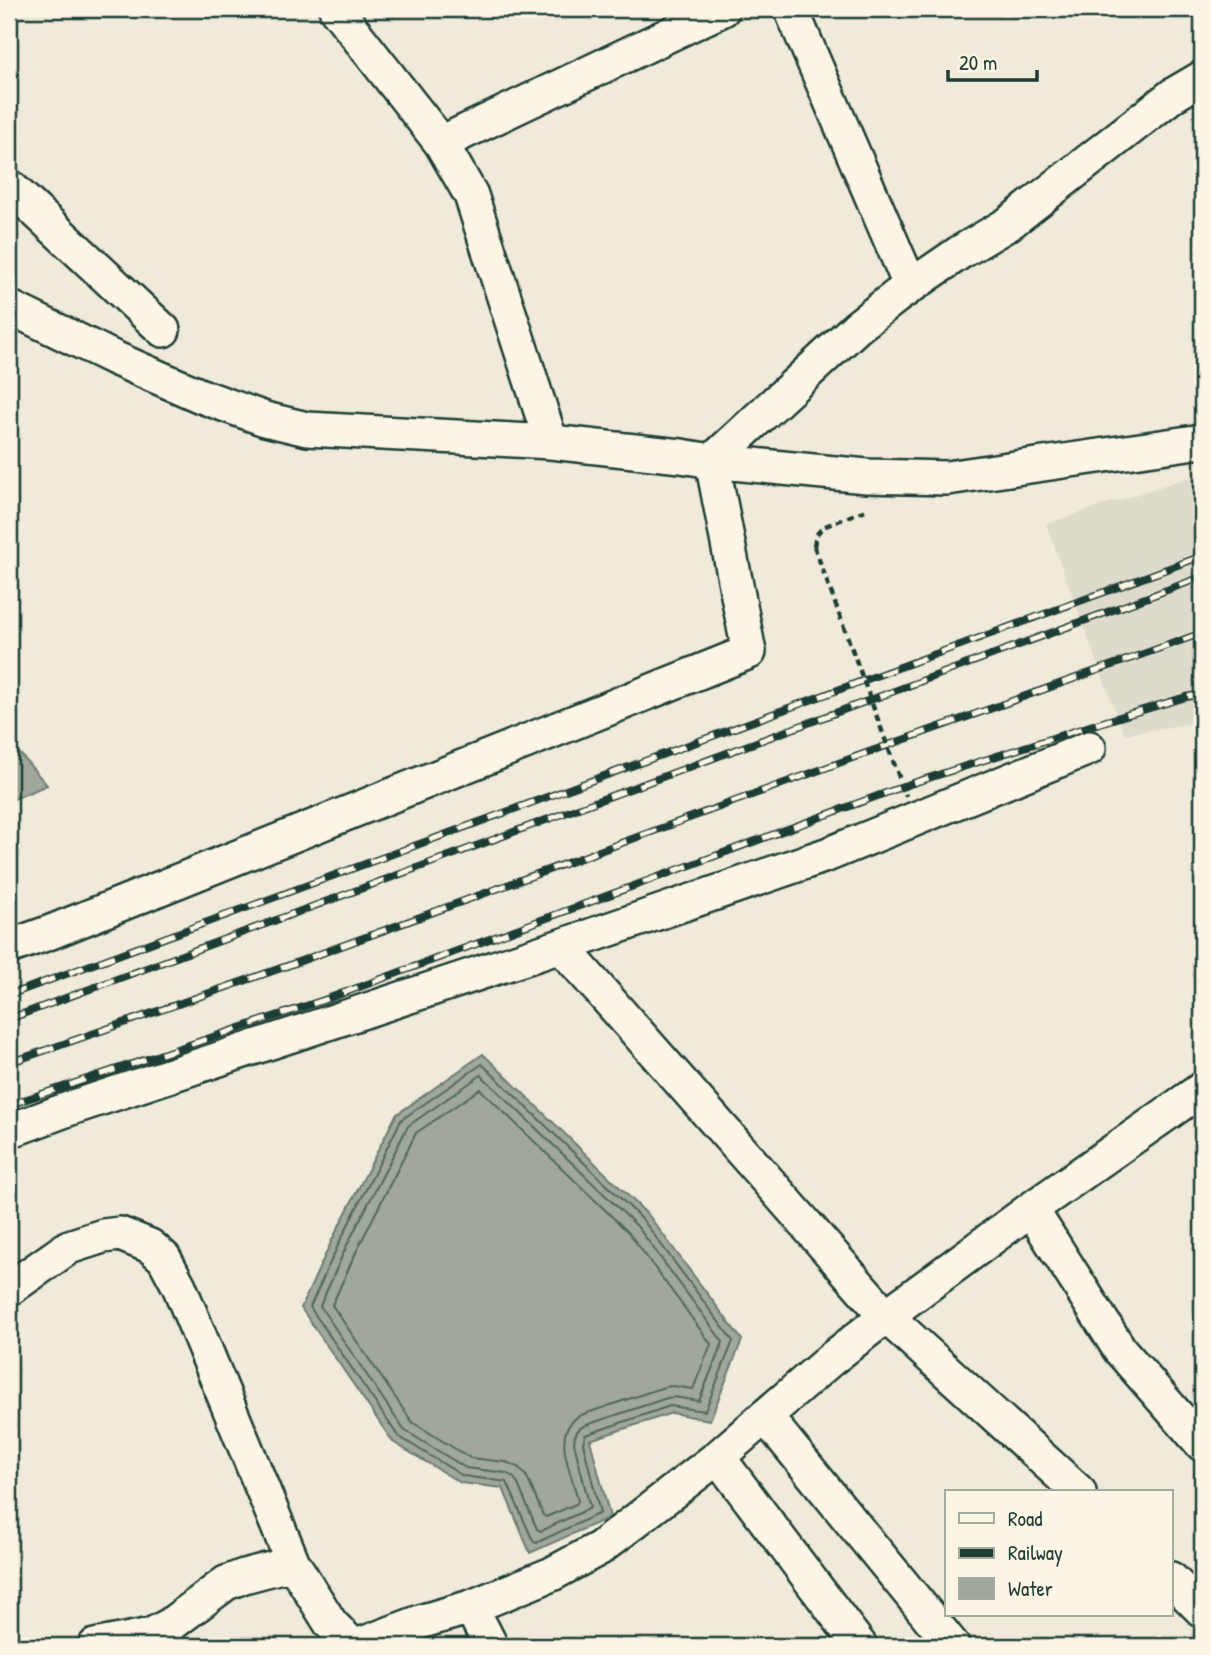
<svg xmlns="http://www.w3.org/2000/svg" width="1211" height="1655" font-family="'Patrick Hand',sans-serif">
  <rect width="100%" height="100%" fill="#efeada"/>
  <filter id="ink" filterUnits="userSpaceOnUse"><feTurbulence type="fractalNoise" baseFrequency=".0143" numOctaves="2"/><feDisplacementMap in="SourceGraphic" scale="14" xChannelSelector="R" yChannelSelector="G"/><feConvolveMatrix kernelMatrix="1 2 1 2 8 2 1 2 1" color-interpolation-filters="sRGB"/></filter>
  <g filter="url(#ink)">
    <path fill="#dedbcc" d="M1202,473V722L1124,734L1046,524Z"/>
    <path fill="#9fa89a" stroke="#6c7d71" stroke-width="2" d="M9,741L47,785L9,801Z
      M483,1054L649,1216L742,1340L710,1420L672,1413L590,1440L610,1517L530,1553L503,1488L461,1483L393,1442L301,1308L333,1238L396,1115Z"/>
    <g fill="none" stroke-linecap="round" stroke-linejoin="round">
      <path stroke="#52685d" stroke-width="2" d="M482,1064L643,1220L733,1341L705,1411L670,1406L585,1435L583,1443L600,1513L536,1543L533,1541L507,1482L463,1476L398,1436L310,1307L340,1241L401,1120Z
        M481,1075L637,1226L723,1342L699,1401L674,1397L667,1398L586,1425C578,1428 574,1434 574,1443L590,1508L541,1531L537,1529L517,1482L513,1477L506,1473L466,1468L404,1430L320,1306L347,1245L408,1126Z
        M480,1089L629,1233L711,1344L693,1389L673,1386L664,1387L581,1415C548,1432 573,1474 578,1501L576,1504L546,1517L543,1515L527,1477L518,1467L506,1462L470,1458L412,1422L332,1305L357,1250L416,1133Z"/>
      <defs>
        <path id="minor" d="M336,9L441,143L471,195L551,442
          M791,9L910,285
          M441,143L723,9
          M9,186L163,330
          M9,307L114,358L201,396L265,419L307,429L551,442L681,456L712,461L813,471L867,476L947,478L1202,441
          M561,946L768,1181L886,1316L1079,1492
          M9,947L51,932L749,652L712,461L857,327L898,295L959,253L1008,224L1173,95L1202,78
          M9,1131L71,1108L561,946L829,854L1089,748
          M1031,1209L1120,1350L1202,1444
          M9,1289L69,1247L103,1236L120,1234L150,1246L164,1258L179,1286L293,1563L331,1624L353,1646
          M765,1416L953,1646
          M718,1457L860,1646
          M1171,1579L1202,1610
          M471,1607L491,1646
          M95,1646L151,1635L170,1625L226,1583L244,1576L293,1563
          M357,1646L423,1621L471,1607L552,1574L600,1548L718,1457L830,1360L886,1316L1031,1209L1202,1089"/>
      </defs>
      <use href="#minor" stroke="#1f3d34" stroke-width="38"/>
      <path stroke="#1f3d34" stroke-width="4.5" stroke-dasharray="7 5" stroke-linecap="butt" d="M814,546L816,535L823,527L868,509"/>
      <use href="#minor" stroke="#fcf5e5" stroke-width="33"/>
      <defs>
        <path id="rail" d="M9,995L1202,556
          M9,1019L1202,577
          M9,1063L287,966L855,757L1202,633
          M9,1105L327,999L910,784L1093,725L1186,697L1202,694"/>
      </defs>
      <use href="#rail" stroke="#1f3d34" stroke-width="8"/>
      <use href="#rail" stroke="#fcf5e5" stroke-width="5" stroke-dasharray="16" stroke-linecap="butt"/>
      <path stroke="#1f3d34" stroke-width="4.5" stroke-dasharray="7 5" stroke-linecap="butt" d="M814,546L906,796"/>
    </g>
  </g>
  <rect width="1211" height="1655" fill="none" stroke="#fcf5e5" stroke-width="35"/>
  <rect x="18" y="18" width="1176" height="1620" fill="none" stroke="#1f3d34" stroke-width="2.5" filter="url(#ink)"/>
  <rect x="945" y="1490" width="228" height="126" fill="#fcf5e5" stroke="#a4ab9e" stroke-width="2"/>
  <rect x="959" y="1513" width="35" height="10" fill="#fcf5e5" stroke="#a4ab9e" stroke-width="2"/>
  <text x="1008" y="1526" font-size="21" fill="#1f3d34">Road</text>
  <rect x="959" y="1548" width="35" height="10" fill="#1f3d34" stroke="#a4ab9e" stroke-width="2"/>
  <text x="1008" y="1560" font-size="21" fill="#1f3d34">Railway</text>
  <rect x="959" y="1578" width="35" height="21" fill="#9fa89a" stroke="#a4ab9e" stroke-width="2"/>
  <text x="1008" y="1596" font-size="21" fill="#1f3d34">Water</text>
  <path d="M948 70v10h89v-10" fill="none" stroke="#1f3d34" stroke-width="3.5"/>
  <text x="959" y="70" font-size="21" fill="#1f3d34" stroke="#fcf5e5" stroke-width="5" paint-order="stroke">20 m</text>
</svg>
